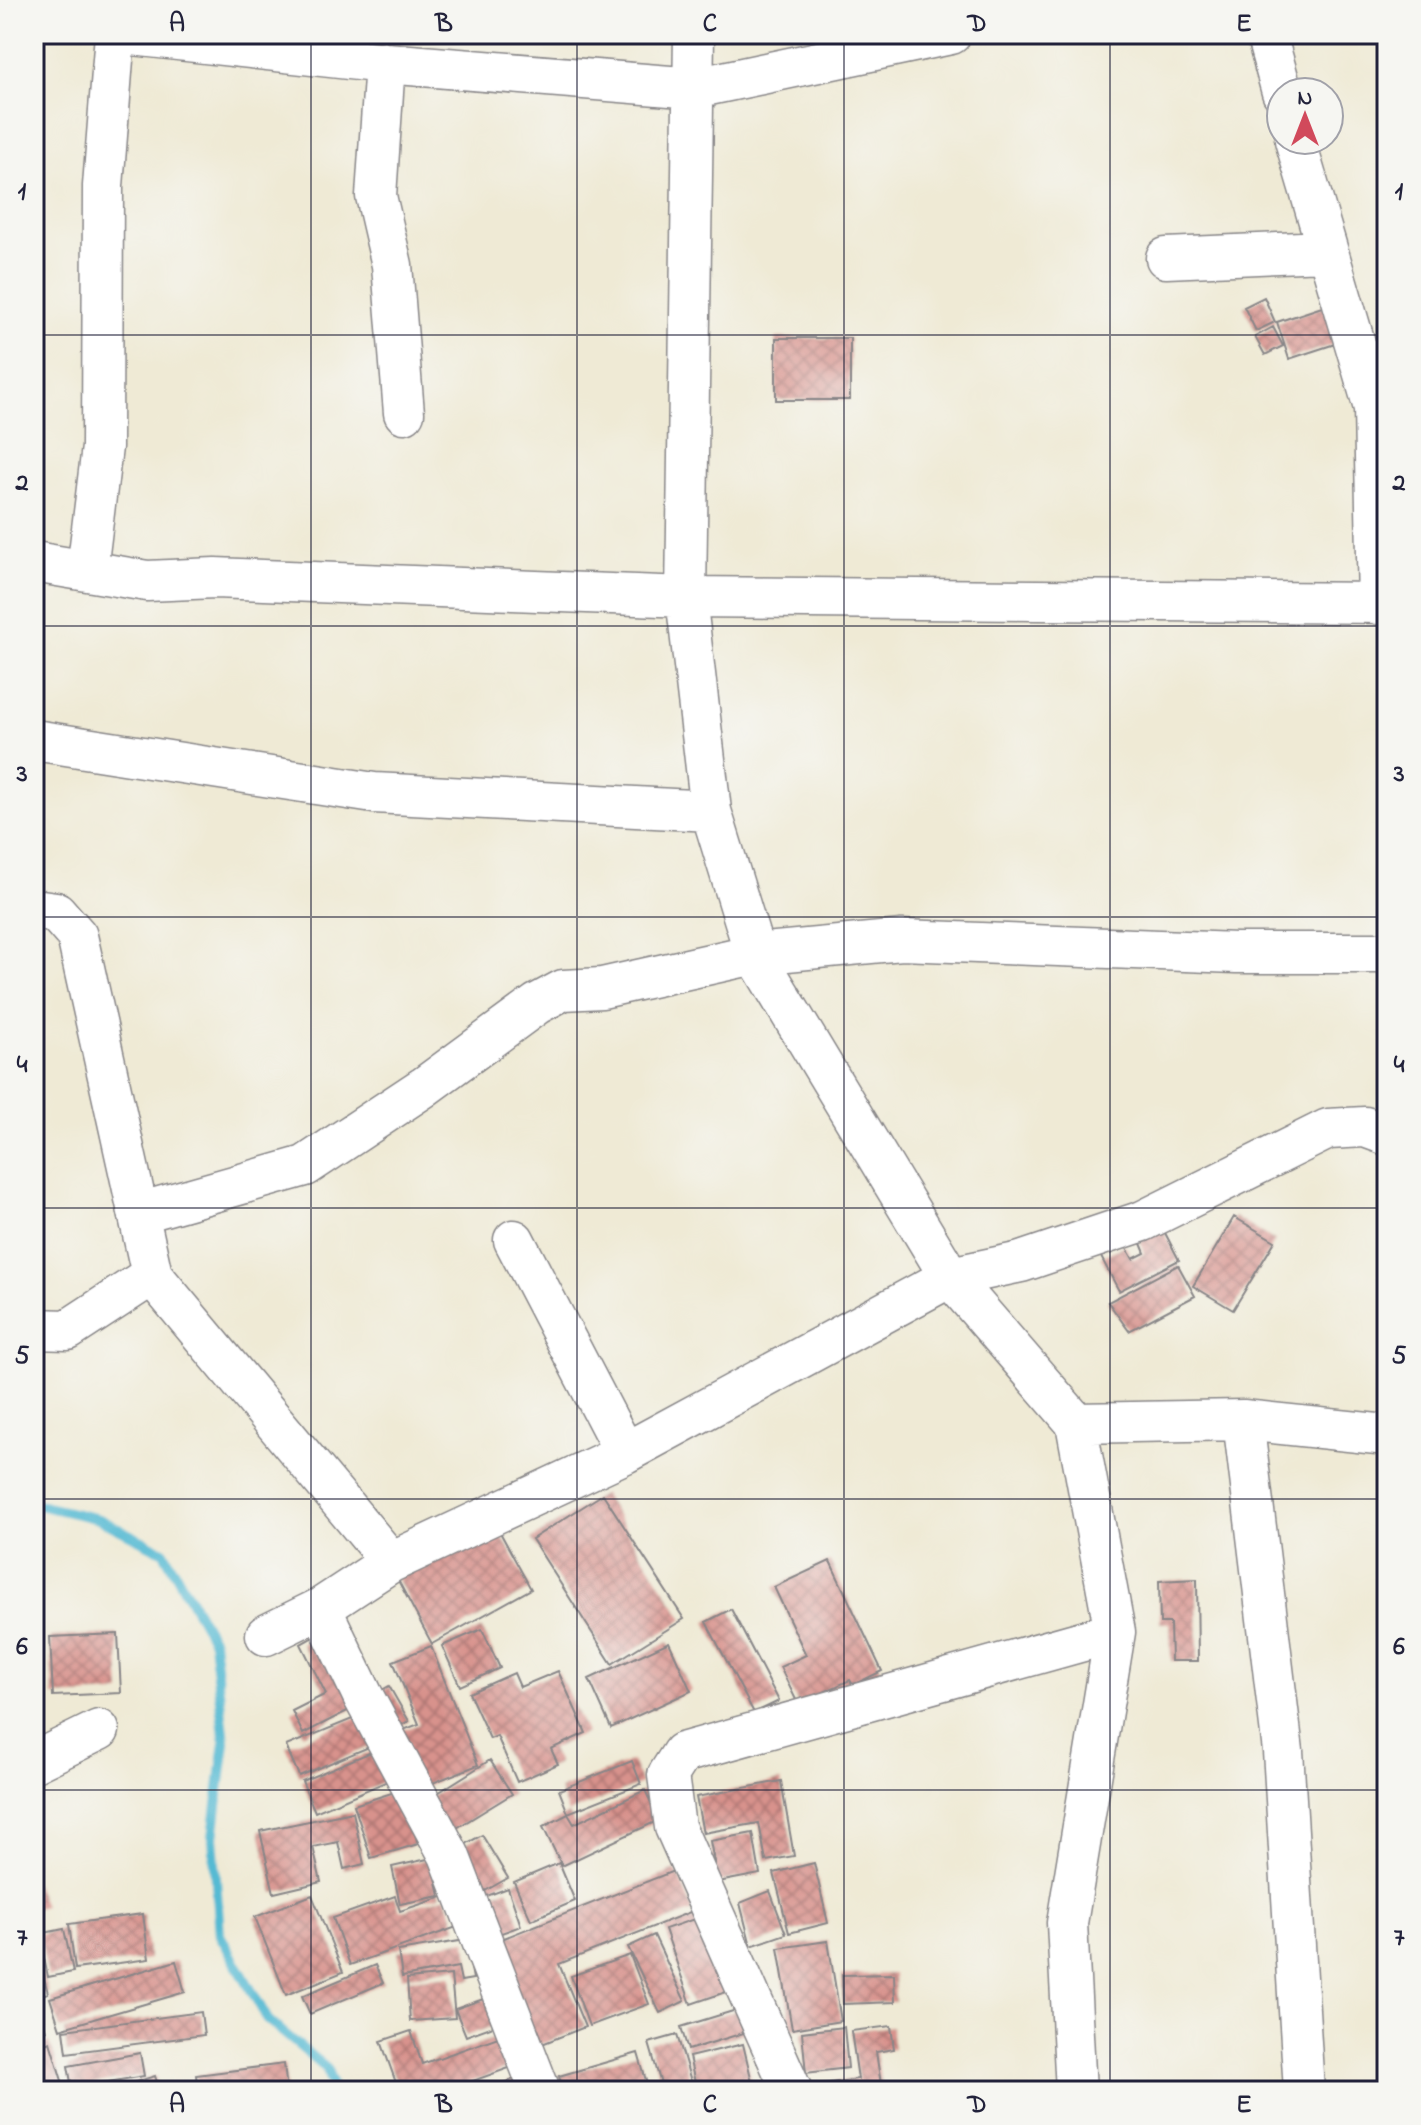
<svg xmlns="http://www.w3.org/2000/svg" width="1421" height="2125" font-family="'Indie Flower',sans-serif">
  <defs>
    <pattern id="building-cross-hatch" width="8" height="8" patternUnits="userSpaceOnUse" patternTransform="scale(2)"><rect width="8" height="8" fill="#d8928c"/><path d="M0 0l8 8M0 8l8-8" fill="none" stroke="#af7774"/></pattern>
  </defs>
  <rect width="100%" height="100%" fill="#f6f6f2"/>
  <filter id="ink" filterUnits="userSpaceOnUse"><feTurbulence type="fractalNoise" baseFrequency=".0125" numOctaves="2"/><feDisplacementMap in="SourceGraphic" scale="16" xChannelSelector="R" yChannelSelector="G"/><feConvolveMatrix kernelMatrix="1 2 1 2 8 2 1 2 1" color-interpolation-filters="sRGB"/></filter>
  <filter id="wash" filterUnits="userSpaceOnUse"><feTurbulence type="fractalNoise" baseFrequency=".006" numOctaves="4" result="noise"/><feDisplacementMap in="SourceGraphic" scale="32" xChannelSelector="R" yChannelSelector="G"/><feGaussianBlur stdDeviation="1.8" result="paint"/><feColorMatrix in="noise" values="0 0 0 0 0 0 0 0 0 0 0 0 0 0 0 0 0 1.4 0 .05"/><feComposite in="paint" operator="in"/></filter>
  <g filter="url(#wash)">
    <rect width="100%" height="100%" fill="#efead5"/>
    <g fill="none" stroke-linecap="round" stroke-linejoin="round">
      <path stroke="#55bad3" stroke-width="10" d="M34,1504L99,1519L164,1552L213,1641L225,1742L213,1837L220,1935L268,2020L327,2069L333,2091"/>
    </g>
    <g id="blocks">
      <path fill="url(#building-cross-hatch)" d="M1264,297L1275,322L1256,331L1244,307Z
        M1328,305L1341,342L1289,359L1277,322Z
        M1273,327L1283,346L1265,355L1255,337Z
        M776,338H850V400H776Z
        M1234,1217L1275,1241L1233,1310L1193,1286Z
        M1163,1229L1179,1260L1119,1291L1101,1257L1125,1245L1133,1259L1145,1253L1140,1241Z
        M1178,1265L1195,1296L1129,1331L1108,1302Z
        M603,1494L684,1619L612,1664L532,1539Z
        M496,1525L531,1589L432,1644L393,1571Z
        M830,1561L882,1671L853,1685L850,1680L798,1704L780,1667L806,1655L774,1587Z
        M1197,1579L1198,1661H1171L1170,1623H1160L1159,1581Z
        M731,1609L779,1701L754,1713L706,1622Z
        M482,1629L500,1668L460,1686L442,1646Z
        M326,1630L363,1703L303,1734L292,1711L326,1694L301,1644Z
        M118,1634L121,1693L53,1696L50,1637Z
        M669,1642L691,1691L611,1728L589,1679Z
        M431,1646L478,1765L420,1788L398,1732L419,1724L393,1661Z
        M558,1671L586,1733L551,1749L558,1764L517,1782L497,1736L490,1739L469,1693L514,1673L520,1687Z
        M389,1686L409,1721L388,1732L368,1698Z
        M367,1713L379,1743L299,1776L286,1746Z
        M383,1747L395,1778L315,1812L302,1781Z
        M490,1760L512,1794L447,1834L425,1801Z
        M632,1761L641,1784L568,1813L559,1790Z
        M781,1781L794,1856L766,1861L759,1823L703,1833L696,1797Z
        M401,1790L418,1844L371,1858L354,1805Z
        M645,1790L659,1820L562,1866L543,1827L568,1814L574,1824Z
        M353,1812L364,1864L344,1869L338,1842L313,1847L321,1882L274,1893L260,1831Z
        M753,1833L760,1874L718,1882L710,1841Z
        M482,1835L508,1878L485,1891L460,1847Z
        M432,1858L440,1896L400,1904L392,1867Z
        M559,1863L575,1901L531,1920L514,1882Z
        M814,1863L828,1923L789,1933L774,1873Z
        M676,1870L693,1911L559,1964L585,2027L532,2048L489,1944Z
        M34,1882L44,1906L34,1909Z
        M508,1888L521,1926L490,1937L476,1900Z
        M770,1891L786,1934L751,1946L740,1903Z
        M312,1895L343,1972L286,1995L255,1917Z
        M395,1896L400,1911L446,1896L457,1927L350,1965L333,1918Z
        M143,1914L149,1959L75,1969L69,1924Z
        M703,1916L729,1991L691,2004L665,1929Z
        M64,1929L73,1972L48,1977L39,1934Z
        M654,1935L685,2001L660,2013L628,1947Z
        M34,1940L48,1993L34,1997Z
        M466,1940L473,1979L461,1981L458,1967L402,1977L398,1951Z
        M828,1941L841,2021L792,2029L778,1948Z
        M630,1955L649,2004L589,2026L571,1976Z
        M176,1961L185,1992L60,2029L50,1998Z
        M375,1965L383,1983L310,2014L302,1996Z
        M894,1974L895,2002L843,2004L842,1975Z
        M451,1975L455,2018L410,2021L407,1979Z
        M489,1997L499,2024L466,2036L455,2009Z
        M38,2003L46,2031L34,2035V2004Z
        M746,2007L753,2030L688,2050L681,2027Z
        M201,2012L204,2035L67,2053L64,2030Z
        M891,2026L894,2049L876,2052L882,2091H802L801,2087L858,2079L851,2031Z
        M844,2027L848,2068L806,2073L802,2032Z
        M411,2031L422,2064L501,2036L512,2067L445,2091H399L381,2041Z
        M677,2035L694,2091H663L649,2043Z
        M50,2042L63,2084L34,2091V2047Z
        M743,2044L754,2090L697,2091L689,2057Z
        M140,2053L144,2076L72,2088L68,2066Z
        M638,2053L649,2091H563L559,2076Z
        M284,2064L287,2091H198L196,2075Z
        M155,2076L160,2091H110V2090Z
        M521,2076L527,2091H487Z"/>
    </g>
  </g>
  <g filter="url(#ink)">
    <use href="#blocks" fill-opacity="0" stroke="#888688" stroke-width="2"/>
    <g fill="none" stroke-linecap="round" stroke-linejoin="round">
      <defs>
        <path id="minor" d="M123,34L385,63L695,88L951,34
          M694,34L686,597L1387,603
          M1266,34L1282,92
          M385,63L376,196L392,265L404,413
          M1295,140L1374,408L1378,604
          M1166,258L1324,251
          M34,562L147,581L215,578L686,597L711,811L755,954L950,1277L1076,1423L1243,1420L1387,1435
          M87,570L102,447L103,186L115,34
          M34,740L374,793L711,811
          M34,909L56,912L77,936L152,1275L391,1562
          M139,1213L305,1166L424,1087L537,1004L563,990L602,988L755,954L902,940L1236,953H1387
          M514,1240L625,1453
          M34,1329L68,1330L152,1275
          M1243,1420L1283,1751L1304,2091
          M1076,1423L1115,1632L1067,1923L1076,2091
          M321,1608L363,1696L449,1855L540,2091
          M266,1635L321,1608L391,1562L625,1453L950,1277L1021,1262L1143,1221L1328,1129L1365,1127L1387,1135
          M34,1762L99,1730
          M792,2091L675,1827L668,1775L682,1753L1115,1632"/>
      </defs>
      <use href="#minor" stroke="#888688" stroke-width="43"/>
      <use href="#minor" stroke="#fff" stroke-width="40"/>
    </g>
  </g>
  <path fill="none" stroke="#22223b" stroke-width="2" stroke-opacity="0.55" d="M311,34V2091M577,34V2091M844,34V2091M1110,34V2091M34,335H1387M34,626H1387M34,917H1387M34,1208H1387M34,1499H1387M34,1790H1387"/>
  <rect width="1421" height="2125" fill="none" stroke="#f6f6f2" stroke-width="88"/>
  <g transform="translate(1305 116)"><circle r="38" fill="#f6f6f2" stroke="#a1a1a9" stroke-width="2"/>
  <path d="M0-6L14 30L0 20L-14 30Z" fill="#d1495b"/>
  <text y="-12" font-size="22" font-weight="bold" text-anchor="middle" fill="#22223b">N</text>
  </g>
  <rect x="44" y="44" width="1333" height="2037" fill="none" stroke="#22223b" stroke-width="3"/>
  <g font-size="26" text-anchor="middle" font-weight="bold" fill="#22223b">
    <text x="177" y="31">A</text>
    <text x="444" y="31">B</text>
    <text x="710" y="31">C</text>
    <text x="977" y="31">D</text>
    <text x="1244" y="31">E</text>
    <text x="22" y="199">1</text>
    <text x="1399" y="199">1</text>
    <text x="22" y="490">2</text>
    <text x="1399" y="490">2</text>
    <text x="22" y="781">3</text>
    <text x="1399" y="781">3</text>
    <text x="22" y="1072">4</text>
    <text x="1399" y="1072">4</text>
    <text x="22" y="1363">5</text>
    <text x="1399" y="1363">5</text>
    <text x="22" y="1654">6</text>
    <text x="1399" y="1654">6</text>
    <text x="22" y="1945">7</text>
    <text x="1399" y="1945">7</text>
    <text x="177" y="2112">A</text>
    <text x="444" y="2112">B</text>
    <text x="710" y="2112">C</text>
    <text x="977" y="2112">D</text>
    <text x="1244" y="2112">E</text>
  </g>
</svg>
